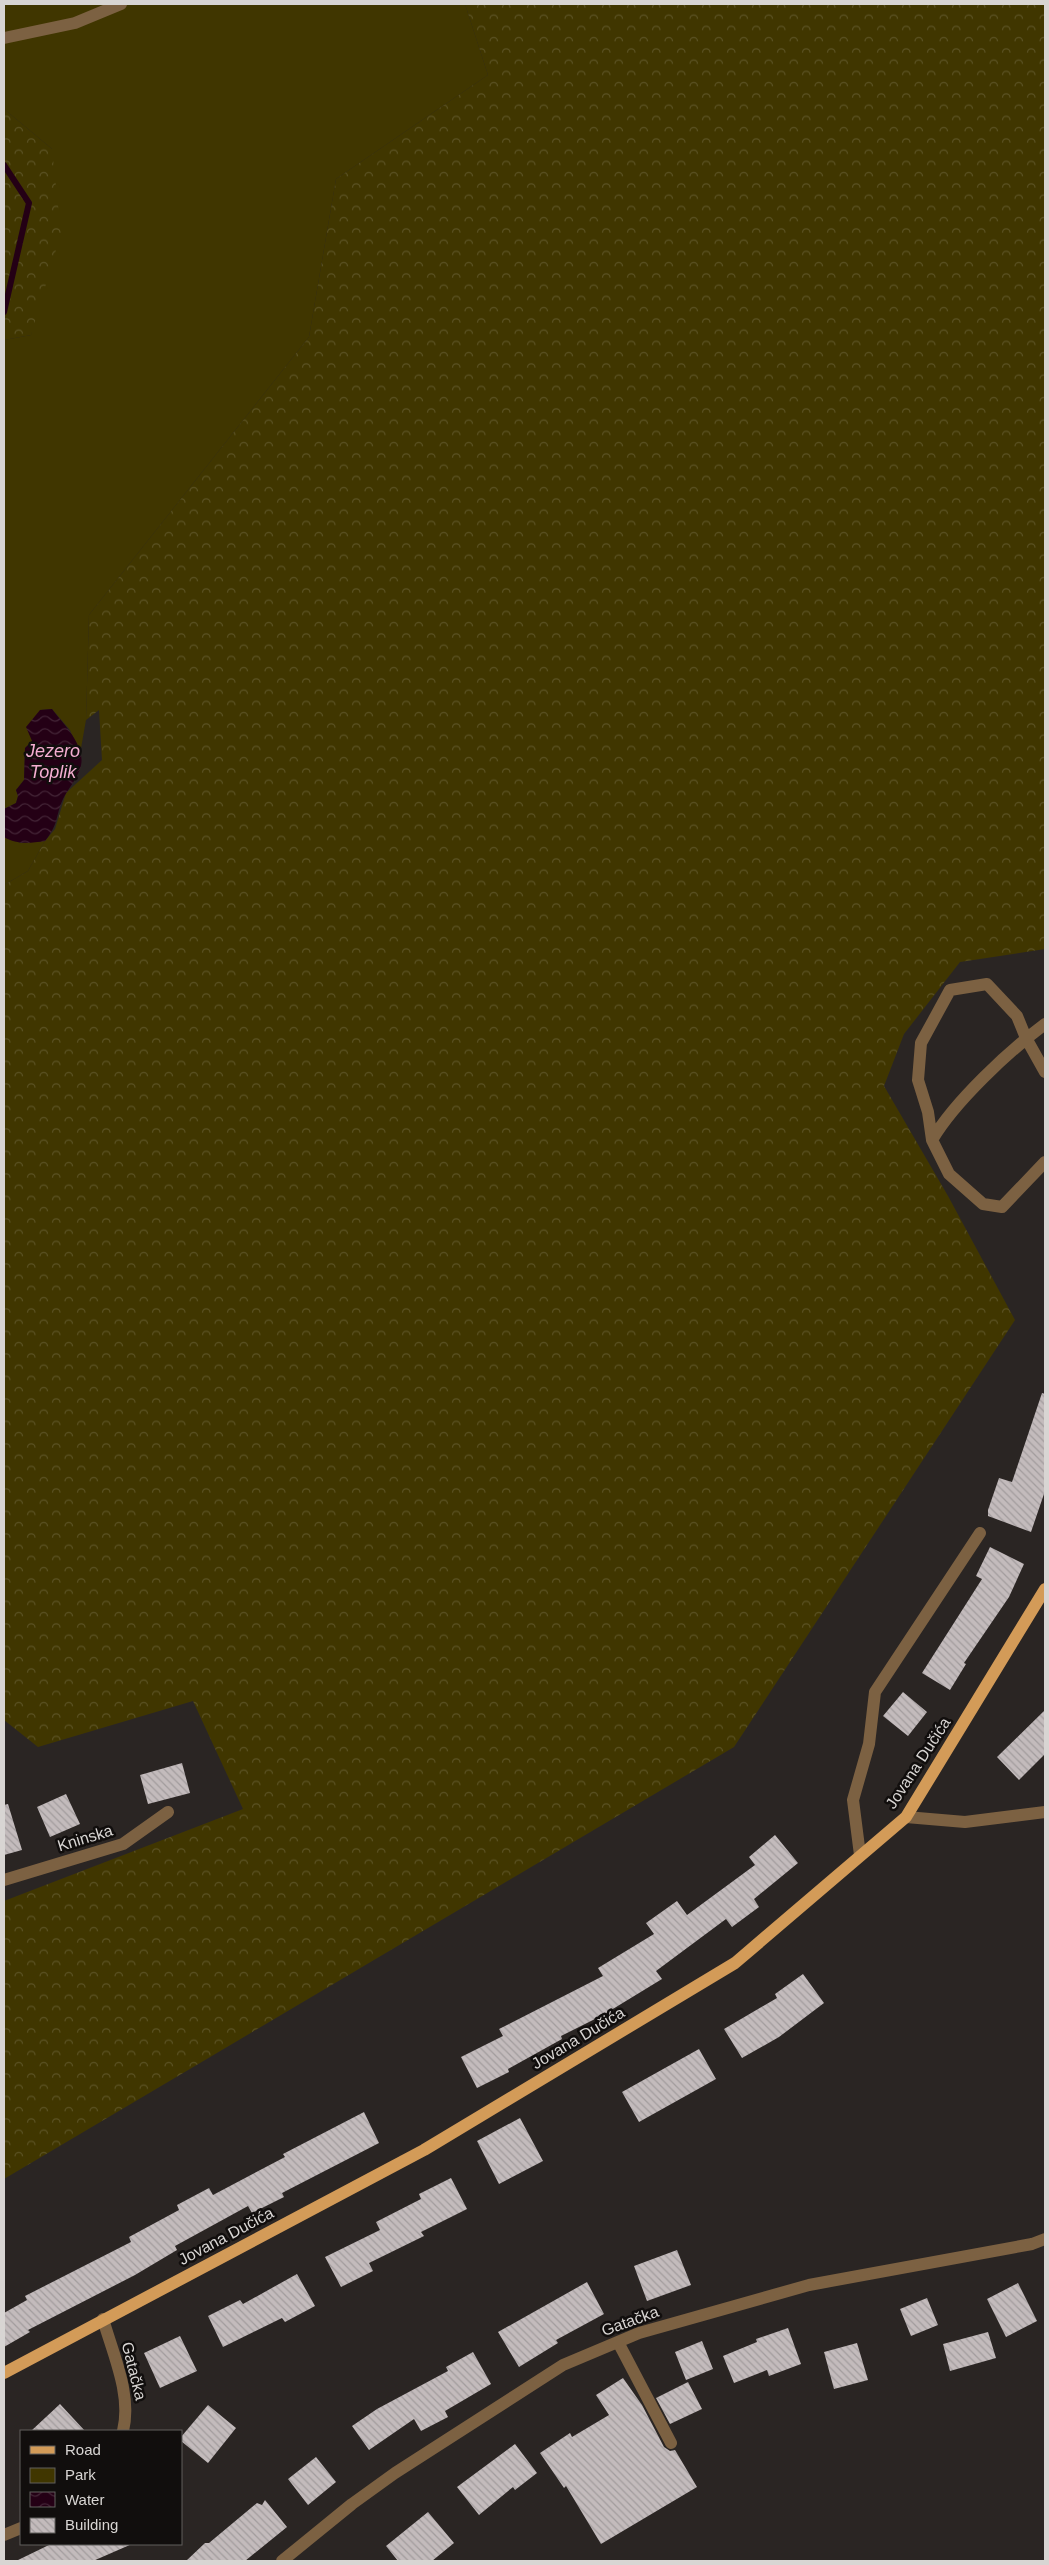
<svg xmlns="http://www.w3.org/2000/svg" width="1049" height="2565" font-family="Helvetica,sans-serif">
  <defs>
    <pattern id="forest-crowns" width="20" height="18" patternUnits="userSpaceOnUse" patternTransform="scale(1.25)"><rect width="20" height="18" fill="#403600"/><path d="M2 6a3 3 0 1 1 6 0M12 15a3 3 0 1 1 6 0" fill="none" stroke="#5b5224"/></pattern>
    <pattern id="water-waves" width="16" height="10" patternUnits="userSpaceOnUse" patternTransform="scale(1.25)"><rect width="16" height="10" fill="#240015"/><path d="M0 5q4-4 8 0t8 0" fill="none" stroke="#432436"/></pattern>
    <pattern id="building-back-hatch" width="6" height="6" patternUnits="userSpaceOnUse" patternTransform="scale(1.25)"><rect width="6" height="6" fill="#c3bbbc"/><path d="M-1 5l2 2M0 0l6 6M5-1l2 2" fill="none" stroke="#a29c9d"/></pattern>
  </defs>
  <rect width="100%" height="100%" fill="#2a2523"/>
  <path fill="#403600" d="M4,4H465L488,75L336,179L309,337L89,615L86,720L80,754L70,730L52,709L40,710L32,741L25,748L24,780L16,790L18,796L16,803L4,809V340L31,335L52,149L4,109Z
    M4,837L21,843L45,841L28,871L4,885Z"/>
  <path fill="url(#forest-crowns)" d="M465,4H1045V949L960,962L904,1034L884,1086L948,1196L1015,1320L734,1747L4,2179V1901L243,1809L193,1701L38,1747L4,1720V885L28,871L45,841L55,829L66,793L102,760L99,710L86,720L89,615L309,337L336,179L488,75Z
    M4,109L52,149L61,233L31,335L4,340Z"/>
  <path fill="url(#water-waves)" d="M52,709C63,724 88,747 80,769C76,780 68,789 63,799C55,817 59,824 45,841C30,843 17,845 4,837V809L16,803L18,796L16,790L24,780L25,748L32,741L26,727L40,710Z"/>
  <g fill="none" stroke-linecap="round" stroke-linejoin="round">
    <path stroke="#240015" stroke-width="6" d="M4,165L29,203L4,312"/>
  </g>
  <path fill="url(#building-back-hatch)" d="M1042,1393L1045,1394V1491L1031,1532L988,1516V1510L999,1478L1012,1482Z
    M990,1547L1024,1564L1009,1597L964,1663L966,1664L950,1690L922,1673L982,1579L976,1576Z
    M903,1692L927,1712L908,1736L883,1716Z
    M1045,1710V1754L1019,1780L997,1757Z
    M182,1763L190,1793L148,1804L140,1775Z
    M66,1794L80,1824L50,1837L37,1807Z
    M8,1804L22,1850L4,1855V1805Z
    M775,1835L798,1863L754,1899L759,1907L732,1927L726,1919L656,1971L662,1979L603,2015L561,2036L562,2039L508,2069L509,2072L477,2088L461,2057L503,2036L499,2029L603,1976L598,1968L654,1934L646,1923L677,1901L687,1915L755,1865L749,1857Z
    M803,1974L824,2003L779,2037L742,2058L724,2029L777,1998L775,1994Z
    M699,2049L716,2079L639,2122L622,2092Z
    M364,2112L379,2143L282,2193L284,2197L252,2213L248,2206L175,2246L177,2250L135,2275L28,2330L30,2332L4,2347V2313L27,2300L25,2296L131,2242L129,2237L179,2210L177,2205L209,2188L213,2195L285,2157L283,2154Z
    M520,2118L543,2161L499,2184L477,2141Z
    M451,2178L467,2209L421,2232L424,2236L369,2263L373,2271L341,2287L325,2257L380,2230L376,2222L421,2199L419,2194Z
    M677,2250L691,2285L647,2301L634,2266Z
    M297,2274L315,2306L285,2322L282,2318L223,2347L208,2316L240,2300L243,2304Z
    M587,2282L604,2314L556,2340L558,2343L519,2367L498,2332Z
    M1018,2283L1037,2321L1006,2337L987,2299Z
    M927,2298L938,2325L911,2336L900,2309Z
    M788,2328L801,2364L769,2376L767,2370L734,2383L723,2356L757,2342L756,2339Z
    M988,2332L996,2358L950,2371L943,2344Z
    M180,2336L197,2371L160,2388L144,2353Z
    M702,2341L713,2369L686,2380L675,2352Z
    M857,2343L868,2380L834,2389L824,2352Z
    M473,2352L491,2384L445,2411L448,2417L421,2431L414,2419L369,2450L352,2426L377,2409L448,2371L446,2367Z
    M623,2378L642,2405L664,2447L670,2451L675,2450L697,2487L601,2544L566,2486L564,2488L540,2453L570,2433L572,2437L609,2415L596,2395Z
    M688,2382L702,2409L670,2424L656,2398Z
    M60,2404L85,2431H31Z
    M208,2405L236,2428L208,2463L181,2441V2437Z
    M515,2444L537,2473L515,2490L513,2487L479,2515L457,2487Z
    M316,2457L336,2482L308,2505L288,2479Z
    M265,2500L287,2527L245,2561H186L205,2543H209L257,2503L262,2505Z
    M428,2512L454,2543L432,2561H398L386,2546Z
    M51,2544H132L93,2561H16Z"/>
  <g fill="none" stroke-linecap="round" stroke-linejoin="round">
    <path stroke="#7c6142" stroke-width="12" d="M4,38L75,23L121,4
      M1045,1024C1009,1051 955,1101 932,1140L949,1174L983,1204L1002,1207L1045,1162
      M932,1140L928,1112L918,1080L921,1043L950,990L987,984L1017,1016L1026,1038L1045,1072
      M906,1817L965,1822L1045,1812
      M860,1855L853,1800L869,1744L875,1692L980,1533
      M4,1880L123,1844L168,1812
      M103,2319C113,2354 132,2395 123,2431
      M618,2342L671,2443
      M4,2535L21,2528
      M282,2561L352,2504L395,2473L563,2365L639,2333L809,2285L1032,2244L1045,2239"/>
    <path stroke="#d39b58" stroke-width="12" d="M4,2373L424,2150L735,1963L906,1817L1045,1589"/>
  </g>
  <g text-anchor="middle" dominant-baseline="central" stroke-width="5" stroke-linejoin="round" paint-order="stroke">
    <g font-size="16" fill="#d8d5d3" stroke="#110e0d">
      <text transform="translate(918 1763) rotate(-57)">Jovana Dučića</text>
      <text transform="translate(85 1838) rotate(-17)">Kninska</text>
      <text transform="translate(578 2038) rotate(-31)">Jovana Dučića</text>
      <text transform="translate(226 2236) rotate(-28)">Jovana Dučića</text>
      <text transform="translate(630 2321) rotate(-20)">Gatačka</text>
      <text transform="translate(134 2371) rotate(76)">Gatačka</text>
    </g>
    <g font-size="18" font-style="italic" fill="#f4aed1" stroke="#110e0d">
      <text x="53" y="751">Jezero<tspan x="53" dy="21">Toplik</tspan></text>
    </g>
  </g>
  <rect width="1049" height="2565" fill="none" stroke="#d8d5d3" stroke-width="10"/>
  <rect x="20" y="2430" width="162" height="115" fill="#110e0d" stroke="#615e5c"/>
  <rect x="30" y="2446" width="25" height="8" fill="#d39b58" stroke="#615e5c"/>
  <text x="65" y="2455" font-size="15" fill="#d8d5d3">Road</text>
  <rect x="30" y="2468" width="25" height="15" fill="#403600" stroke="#615e5c"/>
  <text x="65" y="2480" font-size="15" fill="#d8d5d3">Park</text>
  <rect x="30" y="2492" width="25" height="15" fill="url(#water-waves)" stroke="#615e5c"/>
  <text x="65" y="2505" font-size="15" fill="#d8d5d3">Water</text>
  <rect x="30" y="2518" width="25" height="15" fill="url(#building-back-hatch)" stroke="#615e5c"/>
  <text x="65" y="2530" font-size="15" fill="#d8d5d3">Building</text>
</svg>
